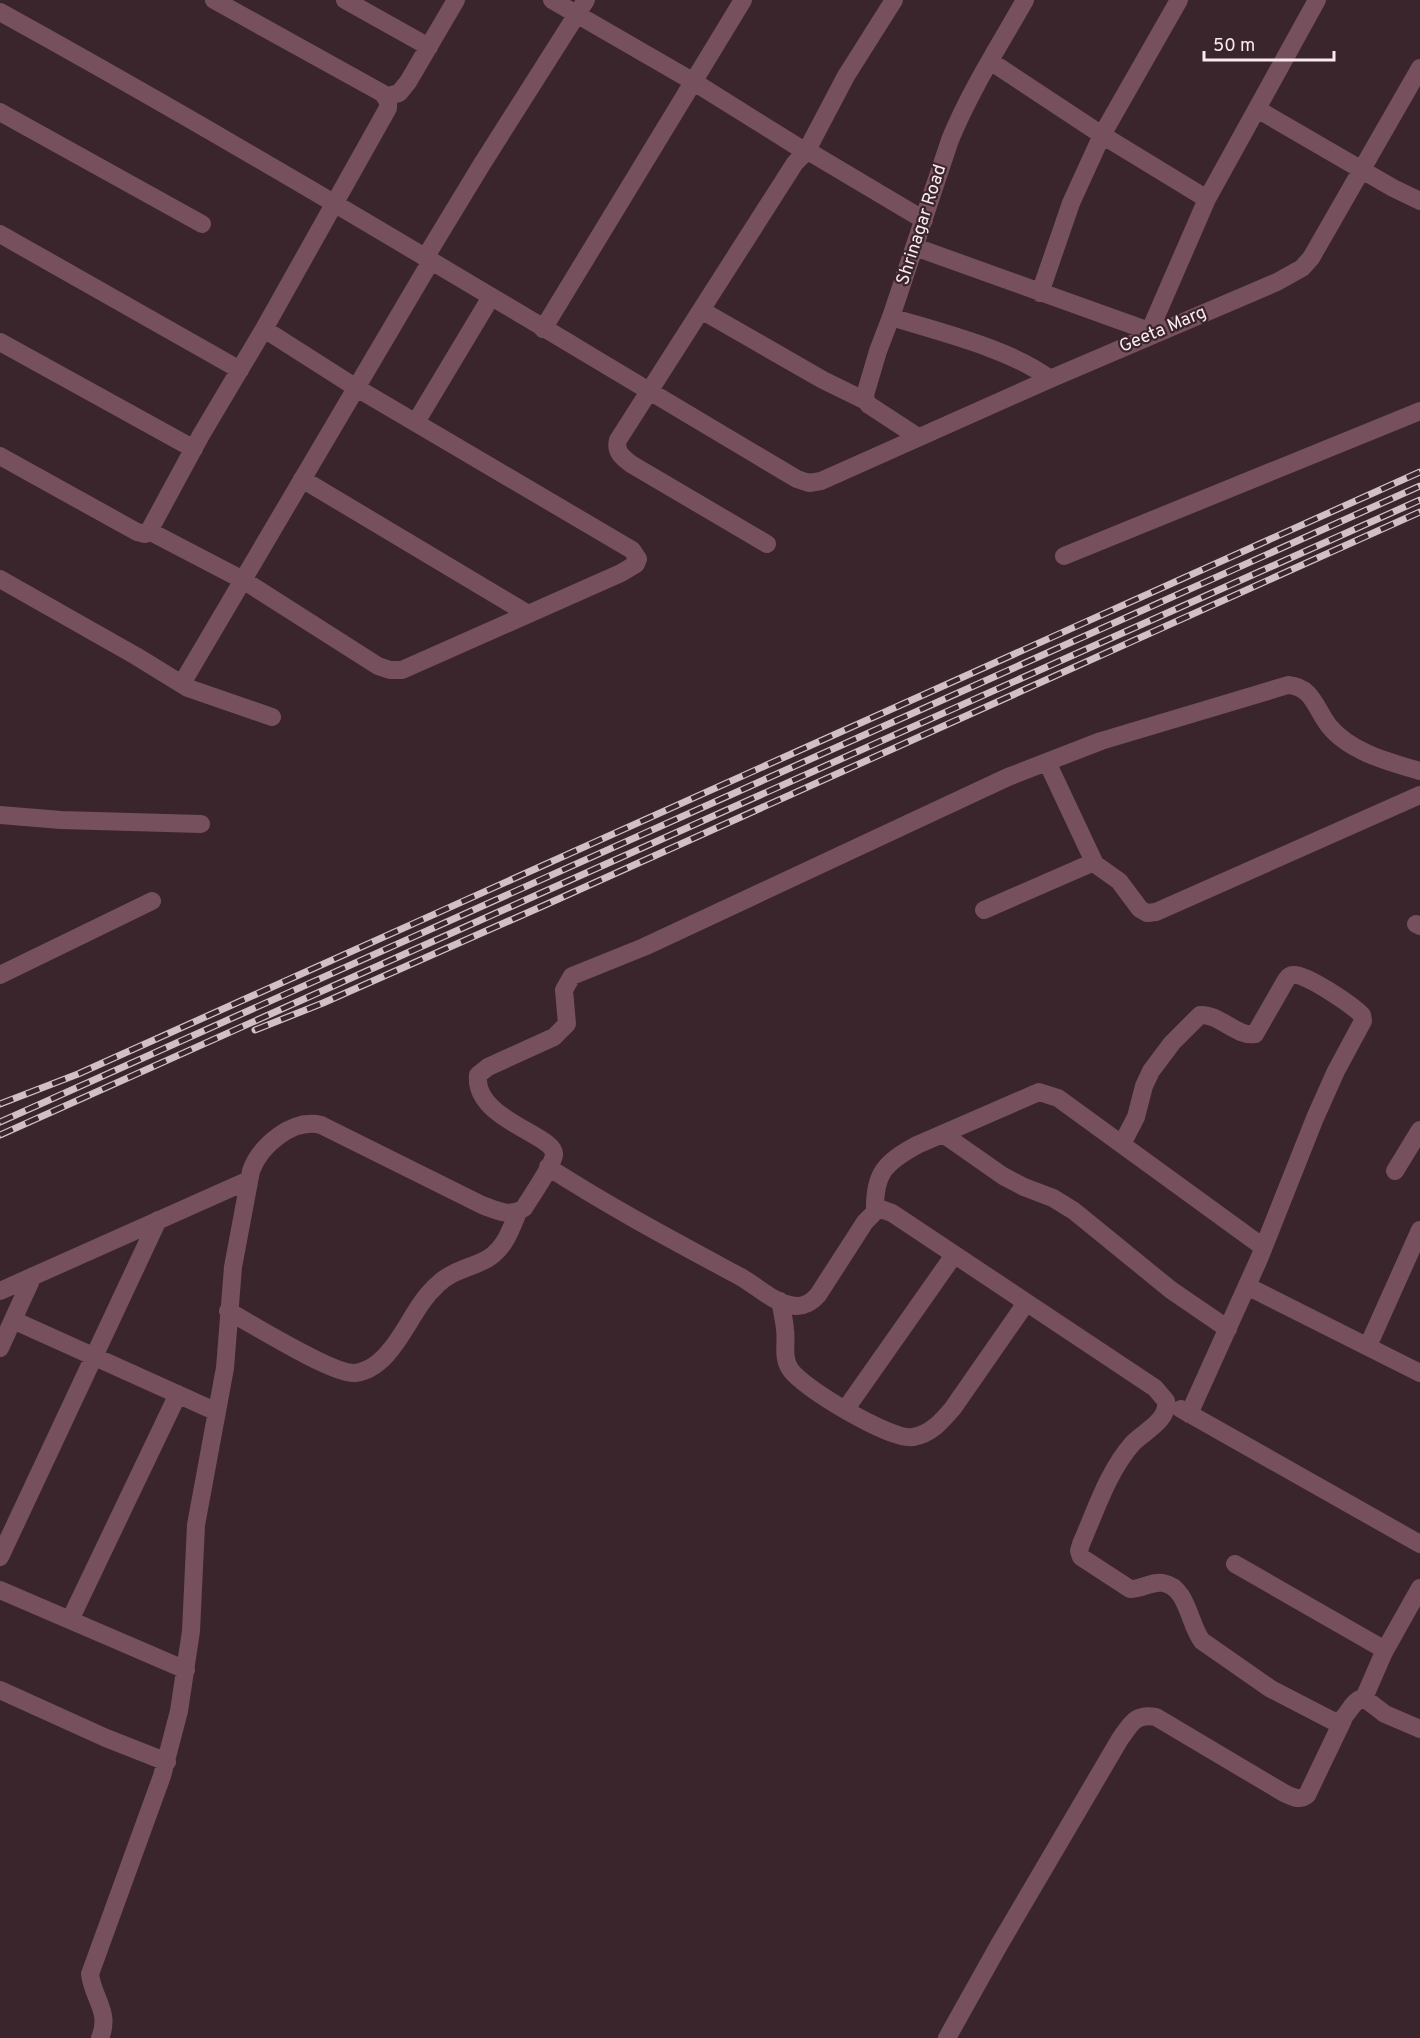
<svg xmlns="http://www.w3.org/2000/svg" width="1420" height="2038" font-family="Overpass,sans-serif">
  <rect width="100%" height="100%" fill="#3a252c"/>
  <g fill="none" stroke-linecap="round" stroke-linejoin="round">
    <path stroke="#76505d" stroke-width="18" d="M345,0L429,47
      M552,0L694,82L806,152L846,76L894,0
      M0,12C270,161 532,322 797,479L809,483L821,481L1050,379L1277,282L1302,268L1311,258L1420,68
      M990,61L1102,135L1207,199
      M385,97L399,93L408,82L456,0
      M1257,109L1393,188L1420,201
      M0,112L202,224
      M0,234L240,370
      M915,247L1149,331
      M425,258L482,164L586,0
      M1040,293L1071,203L1102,135L1179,0
      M701,310L823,380L866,401
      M891,317C939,332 1011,349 1050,379
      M543,329L743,0
      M1147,337L1207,199L1317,0
      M0,342L194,449
      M416,422L491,297
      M918,437L869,405L866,401L865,395L878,351L891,317L950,140C970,91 999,46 1025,0
      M0,456L137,532L145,534L149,531L201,435L264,329L388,108V100L382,93L214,0
      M302,479L528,614
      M149,531L243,580L378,666L390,670H402L621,573L636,564L638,559L632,550L355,387L264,329
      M767,544L631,464C622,457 615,452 618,440L795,163L806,152L813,154L924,220
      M1064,556L1420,411
      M0,579L136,656L188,688L272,717
      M180,682L184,680L431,261
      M1047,762L1095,864L1119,881L1140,909L1147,913L1156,912L1420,795
      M0,815L61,820L201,824
      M984,910L1094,862
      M1416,924L1420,926
      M0,975L152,901
      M943,1134L1003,1176L1024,1187L1053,1198L1074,1211L1171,1290L1228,1329
      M1122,1144L1136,1117L1144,1086L1151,1071L1172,1043L1200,1015C1220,1014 1236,1037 1255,1034L1286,980C1288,977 1290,975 1293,975C1306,973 1353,1006 1362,1015L1363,1021L1336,1071L1315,1118L1259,1259L1189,1414
      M548,1167C610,1207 674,1241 739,1276C756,1285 771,1301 790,1305C802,1308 810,1304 818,1295L865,1222L875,1212L881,1209L892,1213L1155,1388L1166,1401C1169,1420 1145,1431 1133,1443C1108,1471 1096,1510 1081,1544L1079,1551L1081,1557L1130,1589C1142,1589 1152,1581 1163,1583C1188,1587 1189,1625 1202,1641L1271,1689L1331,1720L1338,1722C1349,1716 1351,1700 1364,1698L1385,1714L1420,1729
      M1395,1171L1420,1130
      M875,1212C874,1174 884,1163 917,1145L1039,1092L1058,1098L1263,1247
      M1247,1286L1420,1373
      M0,1291L249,1180
      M780,1301C782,1310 784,1320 785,1329C787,1342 782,1357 790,1369C802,1388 892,1441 913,1437C931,1434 942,1421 953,1408L1026,1303
      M228,1311C252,1324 333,1375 355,1373C371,1371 383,1360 392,1348C408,1328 418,1302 437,1285C450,1272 465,1269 481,1262C503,1253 510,1232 518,1212
      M13,1320L217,1412
      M1368,1346L1420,1230
      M0,1348L33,1276
      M1181,1409L1420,1544
      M845,1410L954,1255
      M0,1557L158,1220
      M1235,1564L1385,1650
      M0,1590L186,1670
      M70,1620L178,1394
      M0,1690L106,1738L167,1762
      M1364,1698L1384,1652L1420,1588
      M100,2038C111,2012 93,1999 90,1974L162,1776L179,1711L191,1631L196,1525L225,1368L233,1267L251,1171C260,1146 292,1118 321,1125L482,1205C496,1210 510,1218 524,1208C530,1198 553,1165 554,1155C557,1135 473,1120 478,1075L488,1067L554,1037L567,1024L564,990L572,976L644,947L1008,777L1101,741L1288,685C1313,687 1315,708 1329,726C1350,752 1389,762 1420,771
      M947,2038L999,1945L1120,1739C1131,1724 1135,1713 1156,1717L1284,1793C1293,1797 1299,1801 1307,1795L1343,1720"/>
    <defs>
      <path id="rail" d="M255,1030L323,1003L545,905L1420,512
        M0,1104L78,1074L1420,472
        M0,1122L1420,486
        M0,1135L1420,500"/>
    </defs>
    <use href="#rail" stroke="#d0c0c5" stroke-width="7"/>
    <use href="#rail" stroke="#3a252c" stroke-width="4.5" stroke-dasharray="14" stroke-linecap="butt"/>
  </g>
  <g text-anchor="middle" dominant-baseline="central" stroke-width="4.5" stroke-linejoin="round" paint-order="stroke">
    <g font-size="18" fill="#f9eaef" stroke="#3a252c">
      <text transform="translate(922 225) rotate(-72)">Shrinagar Road</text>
      <text transform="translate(1163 330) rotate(-23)">Geeta Marg</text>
    </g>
  </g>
  <path d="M1204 51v9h130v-9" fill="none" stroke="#f9eaef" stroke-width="3"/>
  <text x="1213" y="51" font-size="18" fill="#f9eaef" stroke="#3a252c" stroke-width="4.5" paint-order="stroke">50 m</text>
</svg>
